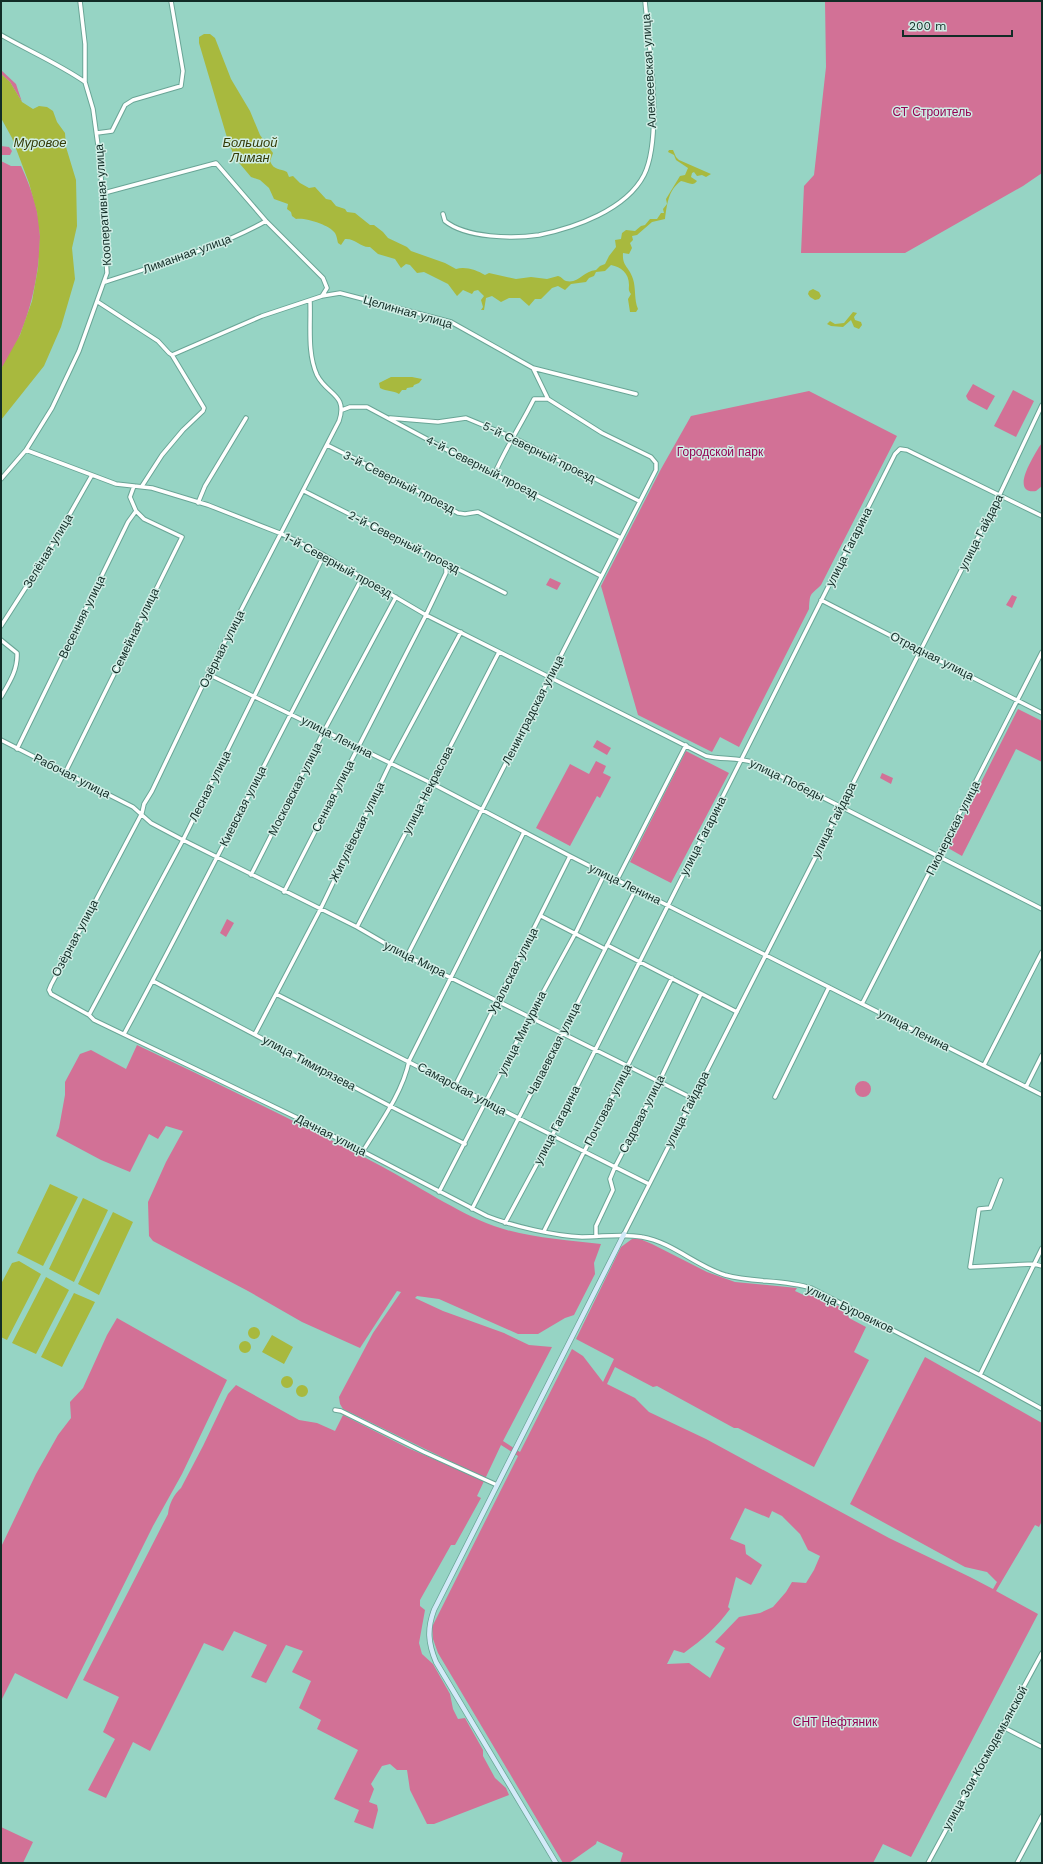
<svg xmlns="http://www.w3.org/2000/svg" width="1043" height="1864" font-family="'Work Sans',sans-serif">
  <rect width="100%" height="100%" fill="#96d4c4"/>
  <path fill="#d27196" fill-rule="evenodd" d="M825,1H1042V173L1023,186L905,253H801L804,186L814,175L826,67Z
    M1,70L16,84L22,102L10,82L1,74Z
    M1,146L9,147L12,151L10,155H1Z
    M1,161L11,166H21C31,188 40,212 40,237C40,278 26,336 1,369Z
    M973,384L995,396L987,410L968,400L966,396Z
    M1013,390L1034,401L1016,437L994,426Z
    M809,391L897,436L821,585C810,596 810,592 809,609L739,747L720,737L712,752L638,715L601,586L661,469L691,416Z
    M1042,443V486L1036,491C1009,494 1034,456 1039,447Z
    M550,578L561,583L557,590L546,585Z
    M1012,595L1017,597L1012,608L1006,605Z
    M1018,709L1042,721V762L1016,749L962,856L948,848Z
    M597,740L611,748L607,755L593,747Z
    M686,751L729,773L671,883L630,862Z
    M596,761L606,766L603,773L611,777L600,798L597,796L570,846L536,828L570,764L589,774Z
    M882,773L893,778L891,784L880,778Z
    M227,919L234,923L226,937L220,933Z
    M137,1045C219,1084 301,1124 381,1166C417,1185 456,1212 494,1226C528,1238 566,1240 601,1244L594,1263L595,1274L574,1315L565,1318L538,1334H518L439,1299L417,1296L415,1298L443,1311L504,1333L529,1345L552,1347L503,1441L520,1452L572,1349L583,1356L603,1382L614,1359L576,1339L621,1247L632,1239H640L652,1244L707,1272L735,1282L797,1288L795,1291L806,1296L809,1291L846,1310L849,1318L866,1327L854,1352L869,1360L814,1467L738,1428H734L657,1386L653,1387L615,1367L607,1384L635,1398L649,1412L706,1439L889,1538L970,1577L993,1589L997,1582L987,1572L965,1567L850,1504L925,1357L1042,1423V1521L1039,1527L1035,1525L996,1591L1038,1614L911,1857L883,1844L873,1863H620L623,1853L597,1841L596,1844L569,1863H563L438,1653L433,1639L432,1627L518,1456L501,1445L477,1496L481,1498L455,1545H451L420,1600V1606L425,1610L419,1643L422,1654L433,1664L450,1694L453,1709L458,1719L465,1718L483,1750V1756L495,1778L506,1788L509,1795L434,1824H427L410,1790L407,1770H397L390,1764L382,1766L371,1784L374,1789L369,1802L377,1805L378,1810L373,1829L354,1822L359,1810L334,1799L358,1750L317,1729L321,1720L299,1708L311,1681L292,1672L303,1651L286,1645L266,1683L251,1677L267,1645L234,1631L223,1651L204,1643L150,1751L133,1742L106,1798L88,1790L115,1739L103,1732L119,1697L83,1680L168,1514C169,1504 174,1494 181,1488L203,1446L228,1394L236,1385L299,1420L317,1423L335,1431L343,1415L408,1448L450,1466L452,1462L343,1409L340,1404L339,1397L373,1333L401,1292L397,1291L360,1348L302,1322L248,1291L153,1241L149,1236L148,1202L166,1162L183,1131L166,1126L158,1139L149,1134L130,1172L101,1160L56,1136L59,1128L65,1095V1082L80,1054L91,1050L126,1069ZM745,1508L769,1518L772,1511L782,1516L800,1534L808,1550L820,1556L814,1570L806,1583L792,1582L786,1592L773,1607L760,1613L739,1617L715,1642L725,1648L710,1678L689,1663L667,1664L674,1650L684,1653C703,1639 716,1628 730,1609L728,1607L736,1577L751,1585L762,1565L746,1554L745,1545L730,1539Z
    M855 1089a8 8 0 1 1 16 0a8 8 0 1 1-16 0Z
    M117,1318L227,1380L182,1474L153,1526L67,1699L15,1673L1,1701V1547L36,1474L58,1435L71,1418L70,1402L83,1388L107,1335Z
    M1,1827L33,1842L23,1863H1Z"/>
  <path fill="#a8b93e" d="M204,34H210L215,38L231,79L250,111L260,135L273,153L270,161C274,171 280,168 287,172L289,177L293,176L300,183L309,188L315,187L326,199L331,200L336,206L345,209L347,212L355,213L370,225H374L383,232L388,238L407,247L411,251L445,263L456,269C465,266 477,270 485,275L489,273L516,279L531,277L547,279L558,276C562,277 563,280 566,281C579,284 583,271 596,270L600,266L605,264L609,256L616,247L615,240L621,239L622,233L626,230L635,231L641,226L645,225L650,219H657L661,213H664L663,209L667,204L666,199L680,176L685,175L688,168L676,160L674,155L668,152L669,150H673L676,157L679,160L711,174L706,177L702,175L697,176L694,172L692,173L691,177L697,181C693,187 688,182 681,181C668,190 667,205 665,219L652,222L637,235L632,236L633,240L630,243L632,248L629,254L623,253C622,267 629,266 633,279C636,288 634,300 638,309L636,312H630L628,299L631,294C628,290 629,289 629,285C629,273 621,267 611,265L605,271L596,272L594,276L589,278L586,282L571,284L565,290L558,286L552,288L541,299H535L529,306L520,298H509L501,302L492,296L486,298L484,310H481L483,307L481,300L484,296L478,290L474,291L472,294L463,290L457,296L448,284L424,272L417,273L410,265L406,264L401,268L395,259L378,254L370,247C361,248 355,238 345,239L341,245L338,243C337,240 337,236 335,233C330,225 305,217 296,219L292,216L291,212L287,209L288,204L274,199L269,188L260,180L251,177L235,158L228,141L199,43V37Z
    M1,74L10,82L22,102L33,109L39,106L47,107L53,111L57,122L65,133L66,147L76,180L77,226L72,248L75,279L61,327L44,366L1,420V369L20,335L32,301L38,268L40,236L37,212L29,183L12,138L1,118Z
    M813,289L819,292L821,296L819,299L815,300L810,297L808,294L809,291Z
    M853,312L857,313L854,317L855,320L861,322L862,325L859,329L854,327L851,320L843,327L831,326L827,324L830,321L835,324L844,323Z
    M391,377H412L422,379L419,383L414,385L413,387L407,388L406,390H402L399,394C393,390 387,392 380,388L379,383Z
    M50,1184L78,1197L43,1266L17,1253Z
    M83,1198L108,1210L74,1282L49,1269Z
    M113,1212L133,1222L99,1295L78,1284Z
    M19,1261L41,1274L7,1340L1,1337V1284L12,1263Z
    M46,1277L69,1290L36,1354L12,1343Z
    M74,1293L95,1302L62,1367L41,1357Z
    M248 1333a6 6 0 1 1 12 0a6 6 0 1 1-12 0Z
    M272,1335L293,1347L284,1364L262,1352Z
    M239 1347a6 6 0 1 1 12 0a6 6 0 1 1-12 0Z
    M281 1382a6 6 0 1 1 12 0a6 6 0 1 1-12 0Z
    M296 1391a6 6 0 1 1 12 0a6 6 0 1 1-12 0Z"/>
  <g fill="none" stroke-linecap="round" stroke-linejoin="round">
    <defs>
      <path id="street" d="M1,35C29,51 59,64 85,82
        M97,133L112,131L125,105L133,100L181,86L183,71L171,1
        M104,193L216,163L266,221L323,278L327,288L322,296
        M443,214L445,221C466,238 513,239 539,235C574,228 626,210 644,175C663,137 649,45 645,1
        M105,282C159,264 216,249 266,221
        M310,301C311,325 307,353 317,375C327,395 348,394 339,421L208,674L152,791L144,804L142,813L51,985L49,990L51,994L89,1015L94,1020L310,1124L487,1216C512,1226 555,1236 582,1237C602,1237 622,1233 642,1237C672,1242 696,1266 725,1275C753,1283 783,1279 811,1288L980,1375L1042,1409
        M98,302L158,341L169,353L172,355L262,316L322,296L340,293L451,322L533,368L548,399
        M533,368L636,394
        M342,410L350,407H367L494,475L500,477L621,538
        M390,418L438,422L466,418L514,438L639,501
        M327,445L405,484L458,513L465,514L478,512L601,576
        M26,450L116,484L152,488L208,505L282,534L324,555L426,615L706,756C722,760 739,757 755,763L1042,909
        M1,479L26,450L52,408L79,351L107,273L100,160L93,109L85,82V44L80,1
        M142,486L162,455L183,430L203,411L204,408L172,355
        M304,491L505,593
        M198,503L205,486L246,418
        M821,600L1042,713
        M1,626L46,556L92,475
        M1,640L17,653C18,670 9,683 1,697
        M208,674L431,783L570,856L1042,1095
        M1,740L133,807L151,823L183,840L357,927L407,956L692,1098
        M17,749L128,522L136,511L130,497L134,486
        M65,773L182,537L144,519L136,511
        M251,875L324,731L396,597
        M617,880L686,745
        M284,892L426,615L446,573V564
        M541,916L605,949
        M357,927L499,652
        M607,945L737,1012
        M407,956L656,470V463L651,457L602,433L548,399H534C521,425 505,449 494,475
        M153,981L390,1106L465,1144
        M276,994C400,1057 524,1122 649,1184
        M862,1004L1042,652
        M89,1015L183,840L324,555
        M124,1034C206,883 281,729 362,578
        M255,1034L320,910L390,764L461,632
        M984,1065L1042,952
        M455,1086L570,856
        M1026,1087L1042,1055
        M775,1097L829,987
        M363,1151C379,1125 403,1092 409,1061L524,832
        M1001,1180L990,1208L979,1209L970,1267L1034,1264L1042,1266
        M439,1192L530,1016L575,934L605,873
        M472,1209L636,889
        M505,1223L552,1136L895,454L900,449L907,450L1042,516
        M544,1231L672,978
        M624,1234L999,496L1042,405
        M596,1236V1226L613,1190L610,1179L615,1167L659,1082L701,994
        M980,1375L1042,1248
        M335,1410L341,1411L424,1452L497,1485
        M1001,1726L1042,1747
        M928,1863L1042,1653
        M1017,1863L1042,1816"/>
      <path id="secondary" d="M556,1863L436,1662C428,1643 427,1629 434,1610L624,1234"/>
    </defs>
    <use href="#street" stroke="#69a596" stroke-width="5.5"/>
    <use href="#secondary" stroke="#69a596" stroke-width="6"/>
    <use href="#street" stroke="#fff" stroke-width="3.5"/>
    <use href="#secondary" stroke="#d3eaf8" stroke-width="4.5"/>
  </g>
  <g text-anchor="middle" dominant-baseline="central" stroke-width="3" stroke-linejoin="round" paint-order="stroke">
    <g font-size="12" fill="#122c26" stroke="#cfede5">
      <text transform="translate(649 71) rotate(-93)">Алексеевская улица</text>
      <text transform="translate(103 205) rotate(-94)">Кооперативная улица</text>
      <text transform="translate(187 254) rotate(-20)">Лиманная улица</text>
      <text transform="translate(408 312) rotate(16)">Целинная улица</text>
      <text transform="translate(539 452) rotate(26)">5-й Северный проезд</text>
      <text transform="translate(482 467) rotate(27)">4-й Северный проезд</text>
      <text transform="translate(399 482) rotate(27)">3-й Северный проезд</text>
      <text transform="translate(981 532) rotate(-63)">улица Гайдара</text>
      <text transform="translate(404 542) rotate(27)">2-й Северный проезд</text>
      <text transform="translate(849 547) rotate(-63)">улица Гагарина</text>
      <text transform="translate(48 551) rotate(-59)">Зелёная улица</text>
      <text transform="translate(338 565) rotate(29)">1-й Северный проезд</text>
      <text transform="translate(82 617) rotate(-64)">Весенняя улица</text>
      <text transform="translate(135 631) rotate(-64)">Семейная улица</text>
      <text transform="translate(222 649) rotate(-63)">Озёрная улица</text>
      <text transform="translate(932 656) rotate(27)">Отрадная улица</text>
      <text transform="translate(533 710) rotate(-63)">Ленинградская улица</text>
      <text transform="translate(337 737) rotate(27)">улица Ленина</text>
      <text transform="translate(72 776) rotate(27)">Рабочая улица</text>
      <text transform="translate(787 780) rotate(26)">улица Победы</text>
      <text transform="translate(210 786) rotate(-63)">Лесная улица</text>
      <text transform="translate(295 789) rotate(-63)">Московская улица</text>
      <text transform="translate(428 790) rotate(-63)">улица Некрасова</text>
      <text transform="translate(333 796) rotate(-63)">Сенная улица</text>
      <text transform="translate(243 806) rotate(-63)">Киевская улица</text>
      <text transform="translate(834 820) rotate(-63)">улица Гайдара</text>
      <text transform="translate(953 828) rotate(-63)">Пионерская улица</text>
      <text transform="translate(357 832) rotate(-64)">Жигулёвская улица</text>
      <text transform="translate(703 836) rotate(-63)">улица Гагарина</text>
      <text transform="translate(625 884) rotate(26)">улица Ленина</text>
      <text transform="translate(75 938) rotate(-62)">Озёрная улица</text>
      <text transform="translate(415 959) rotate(26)">улица Мира</text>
      <text transform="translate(513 971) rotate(-63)">Уральская улица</text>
      <text transform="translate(914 1030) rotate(27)">улица Ленина</text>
      <text transform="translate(522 1033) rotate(-63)">улица Мичурина</text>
      <text transform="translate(554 1049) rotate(-63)">Чапаевская улица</text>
      <text transform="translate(309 1063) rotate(28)">улица Тимирязева</text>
      <text transform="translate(462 1089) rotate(28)">Самарская улица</text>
      <text transform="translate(608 1105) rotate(-63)">Почтовая улица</text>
      <text transform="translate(687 1109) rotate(-63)">улица Гайдара</text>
      <text transform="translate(642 1114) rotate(-63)">Садовая улица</text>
      <text transform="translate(557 1125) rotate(-63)">улица Гагарина</text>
      <text transform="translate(331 1135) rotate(27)">Дачная улица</text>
      <text transform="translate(850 1309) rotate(26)">улица Буровиков</text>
      <text transform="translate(985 1758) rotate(-61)">улица Зои Космодемьянской</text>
    </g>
    <g font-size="12" fill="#930052" stroke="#cfede5">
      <text x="932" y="112">СТ Строитель</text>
      <text x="720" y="452">Городской парк</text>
      <text x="835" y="1722">СНТ Нефтяник</text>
    </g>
    <g font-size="13" font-style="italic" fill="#343b07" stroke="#cfede5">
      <text x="40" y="142">Муровое</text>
      <text x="250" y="142">Большой<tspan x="250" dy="15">Лиман</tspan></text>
    </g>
  </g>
  <rect width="1043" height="1864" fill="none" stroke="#122c26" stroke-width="4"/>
  <path d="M903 30v6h109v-6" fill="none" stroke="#122c26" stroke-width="2"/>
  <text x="909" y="30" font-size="12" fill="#122c26" stroke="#cfede5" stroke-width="3" paint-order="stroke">200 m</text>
</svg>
